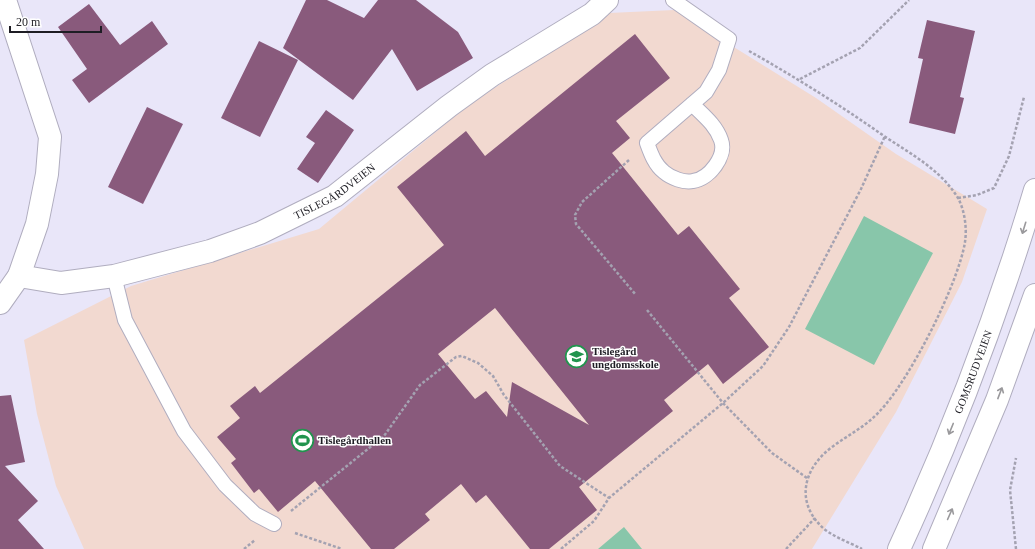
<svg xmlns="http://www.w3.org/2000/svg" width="1035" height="549" font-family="Georgia,serif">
  <rect width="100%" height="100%" fill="#e9e6f9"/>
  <path fill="#f2d9d0" d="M674,10L816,98L896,154L987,209L962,282L896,412L812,549H84L56,486L37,414L24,340L131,286L319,229L467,106L609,13Z"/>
  <path fill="#88c6aa" d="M864,216L933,253L874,365L805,329Z
    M624,527L642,549H598Z"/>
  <path fill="#895a7c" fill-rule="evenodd" d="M306,0H327L364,18L378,0H416L458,32L473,58L417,91L392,49L353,100L283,48Z
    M89,4L120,45L152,21L168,44L89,103L72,80L87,69L58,27Z
    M927,20L975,31L960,97L964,98L955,134L909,123L923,59L918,58Z
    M635,34L670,78L616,121L630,138L612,153L678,235L689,226L740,289L729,298L769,347L723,384L708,364L664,400L673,411L579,487L597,510L549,549H530L486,495L476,503L461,484L425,514L430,520L394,549H371L315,481L278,512L259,489L254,493L231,463L236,459L217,437L240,418L230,406L255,386L260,393L444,245L397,187L466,131L485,156ZM495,308L589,425L512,382L507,417L486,391L475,399L438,354Z
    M259,41L298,60L260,137L221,118Z
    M147,107L183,124L143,204L108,187Z
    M326,110L354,130L318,183L297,169L315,143L306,137Z
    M11,395L25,462L5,466L38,501L18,520L44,549H0V396Z"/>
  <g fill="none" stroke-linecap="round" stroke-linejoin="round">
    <defs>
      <path id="lane" d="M673,0L729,39L719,70L706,92L647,143C651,154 655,165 664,172C671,178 684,183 693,181C709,179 727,156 721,140C716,125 703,115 692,104
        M114,276L125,320L184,431L225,485L255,514L274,524"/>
      <g id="street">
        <path id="s1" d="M19,276L61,283L114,276L210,251L260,233L335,196L449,106L492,75L592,14L607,0"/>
        <path d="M0,303L19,276L37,224L47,174L50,137L5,0"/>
      </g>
      <g id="primary">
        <path id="s2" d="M899,549C953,432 998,313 1035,190"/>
        <path d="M934,549L997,400L1035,295"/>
      </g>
    </defs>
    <use href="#lane" stroke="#b0adbf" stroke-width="16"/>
    <use href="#street" stroke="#b0adbf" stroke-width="24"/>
    <use href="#primary" stroke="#b0adbf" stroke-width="24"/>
    <path stroke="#a4a2b1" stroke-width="2.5" stroke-dasharray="3 2" stroke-linecap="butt" d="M749,51C795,77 840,105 884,136C911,154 941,170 958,198C965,211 967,229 965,242C958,285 909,381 879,412C865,427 848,435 832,447C805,467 795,499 820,525C830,536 849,542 862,549
      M800,79L860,48L909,0
      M629,160L582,202L575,215L576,224L636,295
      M958,198L977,195L994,188L1009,156L1024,97
      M647,310L723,403L772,453L807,478
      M291,511L384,436L420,385L456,357L462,356L478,363L493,376L504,395L560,466L609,498
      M295,533L342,549
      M244,549L255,540
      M561,549L594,521L609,498L723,403L763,366L789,327L861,189L885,136
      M786,549L815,518
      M1016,549L1010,490L1016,458"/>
    <use href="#lane" stroke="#fff" stroke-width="14"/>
    <use href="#street" stroke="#fff" stroke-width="22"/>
    <use href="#primary" stroke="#fff" stroke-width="22"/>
  </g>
  <defs><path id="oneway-shaft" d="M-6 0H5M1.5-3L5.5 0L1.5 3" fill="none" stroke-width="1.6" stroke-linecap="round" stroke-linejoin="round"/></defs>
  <g stroke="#9a999c">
    <use href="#oneway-shaft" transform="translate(1024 228) rotate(107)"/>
    <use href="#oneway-shaft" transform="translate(1000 393) rotate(-69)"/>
    <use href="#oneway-shaft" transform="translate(951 429) rotate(112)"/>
    <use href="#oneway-shaft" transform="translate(950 514) rotate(-66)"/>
  </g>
  <defs>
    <symbol id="school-ring" viewBox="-11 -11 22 22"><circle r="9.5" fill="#fff" stroke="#21944e" stroke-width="1.5"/><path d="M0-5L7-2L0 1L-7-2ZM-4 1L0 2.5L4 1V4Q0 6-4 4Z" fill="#21944e"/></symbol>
    <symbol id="stadium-ring" viewBox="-11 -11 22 22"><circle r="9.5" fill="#fff" stroke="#21944e" stroke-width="1.5"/><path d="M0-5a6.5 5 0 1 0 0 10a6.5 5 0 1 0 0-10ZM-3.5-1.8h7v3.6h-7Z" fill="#21944e"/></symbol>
  </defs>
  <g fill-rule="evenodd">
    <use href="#school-ring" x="564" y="344" width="25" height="25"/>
    <use href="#stadium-ring" x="290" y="428" width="25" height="25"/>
  </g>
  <g text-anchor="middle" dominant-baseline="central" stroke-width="3" stroke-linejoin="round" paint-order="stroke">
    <g font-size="11" fill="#1e1d24" stroke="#fff">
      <text stroke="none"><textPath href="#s1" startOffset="334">TISLEGÅRDVEIEN</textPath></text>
      <text stroke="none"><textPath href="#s2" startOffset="192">GOMSRUDVEIEN</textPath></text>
    </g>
    <g font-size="11" font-weight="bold" fill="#1e1d24" stroke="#fff" text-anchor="start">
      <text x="592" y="351">Tislegård<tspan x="592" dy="13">ungdomsskole</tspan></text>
      <text x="318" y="440">Tislegårdhallen</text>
    </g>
  </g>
  <path d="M10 26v6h91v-6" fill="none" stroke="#1e1d24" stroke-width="2"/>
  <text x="16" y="26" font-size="12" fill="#1e1d24" stroke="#ffffff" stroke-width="3" paint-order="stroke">20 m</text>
</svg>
